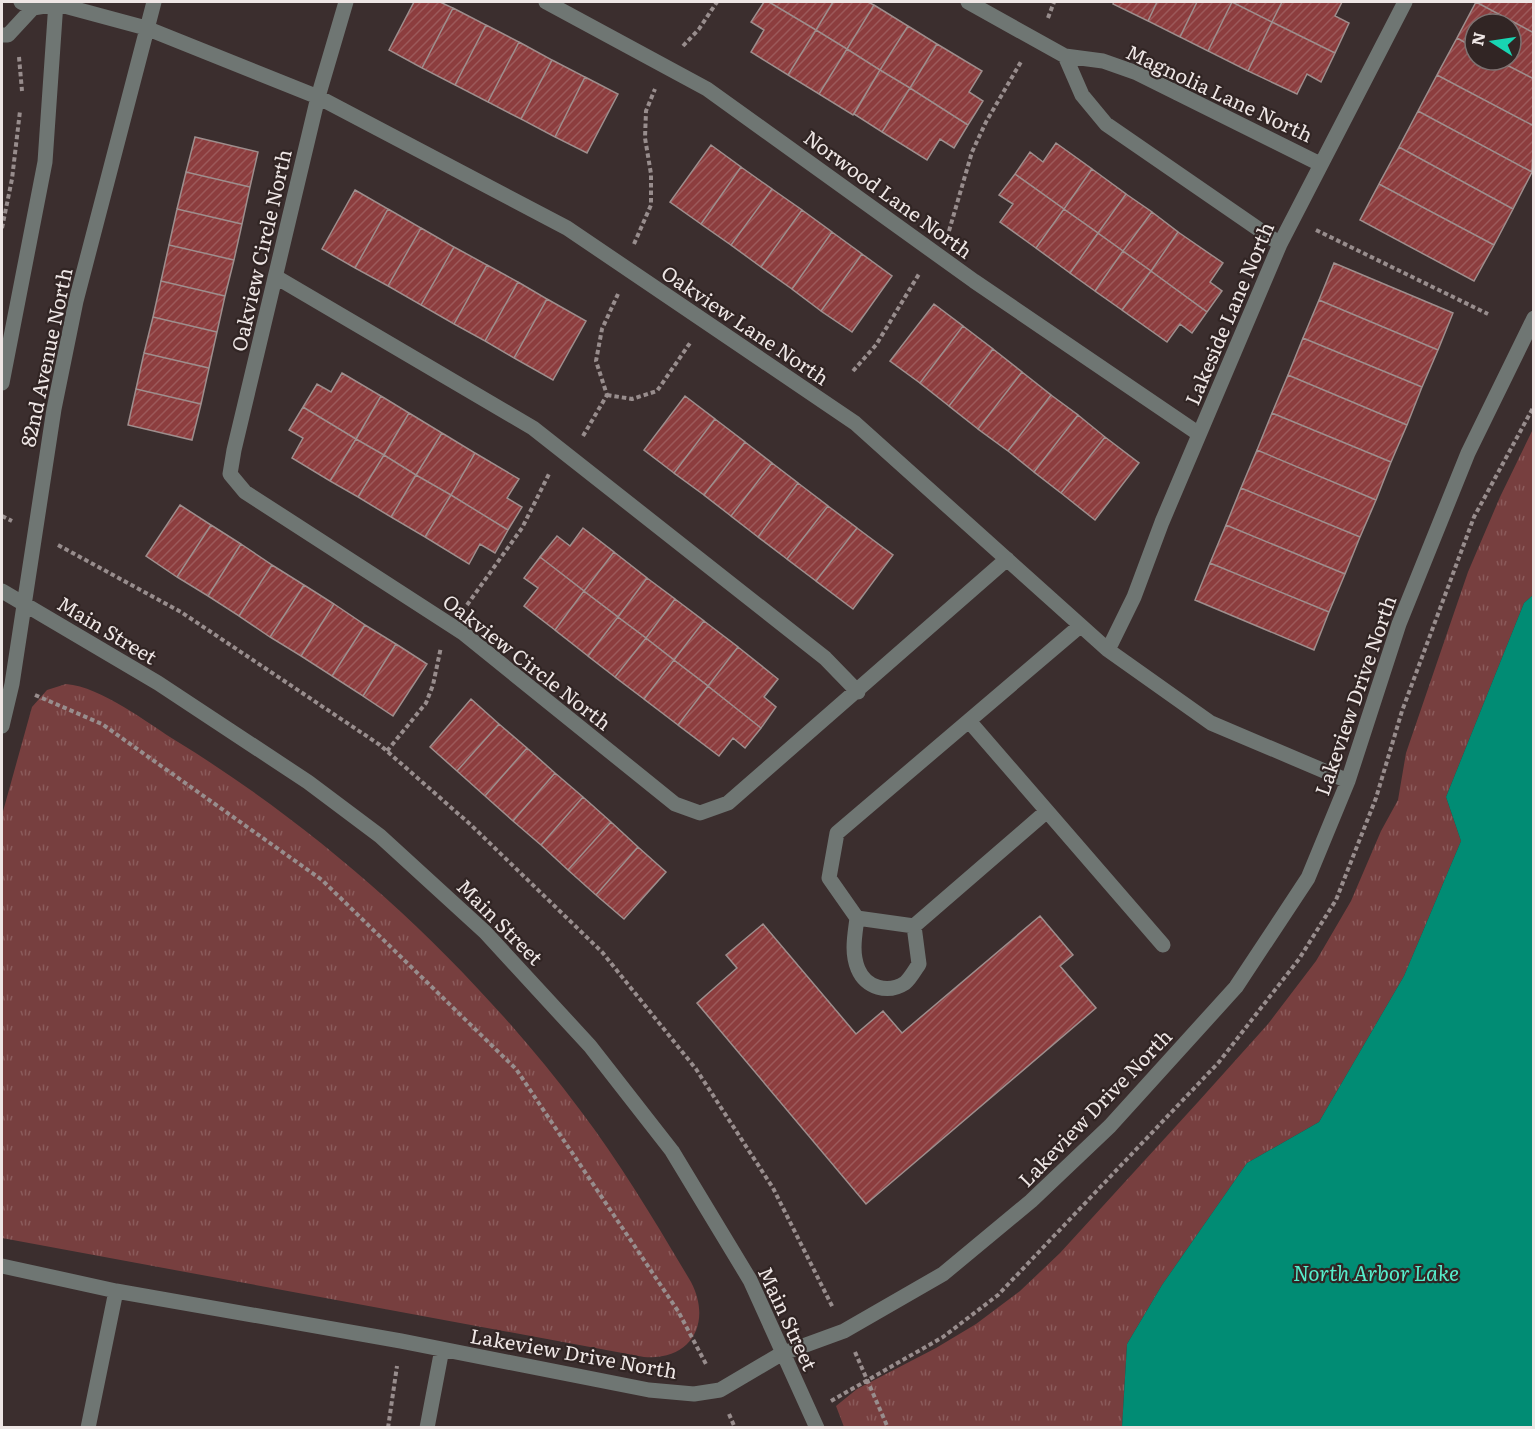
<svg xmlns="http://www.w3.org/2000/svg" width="1535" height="1429" font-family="Literata,serif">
  <defs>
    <pattern id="grass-tufts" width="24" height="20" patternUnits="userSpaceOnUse" patternTransform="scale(1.5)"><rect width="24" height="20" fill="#773f3f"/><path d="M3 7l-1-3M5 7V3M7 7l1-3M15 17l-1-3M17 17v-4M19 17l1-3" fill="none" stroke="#8b5b5b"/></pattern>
    <pattern id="building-hatch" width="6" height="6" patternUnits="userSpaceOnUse" patternTransform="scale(1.5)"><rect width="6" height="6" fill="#8c3d3e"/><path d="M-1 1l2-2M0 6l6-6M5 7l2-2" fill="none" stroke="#9c595a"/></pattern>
  </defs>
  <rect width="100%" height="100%" fill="#3b2e2e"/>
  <path fill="url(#grass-tufts)" d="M1533,429V595L1524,603L1446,797L1461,841L1404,976L1319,1122L1247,1163L1162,1285L1127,1344L1122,1427H844L836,1406L857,1389L936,1348L976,1324L1020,1291L1060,1253L1198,1102L1268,1024L1316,961L1351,901L1381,831L1398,800L1406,753L1468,572L1500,497Z
    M66,684C102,687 147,723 178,742C332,837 471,965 580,1110C621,1164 656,1223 691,1282C712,1322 692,1361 644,1357L2,1238V815L32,707L47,690Z"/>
  <path fill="#018c74" d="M1533,595V1427H1122L1127,1344L1162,1285L1247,1163L1319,1122L1404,976L1461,841L1446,797L1524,603Z"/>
  <path fill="url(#building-hatch)" stroke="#9e8e8d" stroke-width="1.5" d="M414,2H440L453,8L422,68L389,50Z
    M764,2H769L816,30L788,75L751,52L764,30L751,22Z
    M769,2H833L816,30Z
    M833,2H868L874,5L847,49L816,30Z
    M1114,2H1157L1148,21L1113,4Z
    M1157,2H1197L1180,37L1148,21Z
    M1197,2H1232L1208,51L1180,37Z
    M1232,2L1272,22L1248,71L1208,51Z
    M1232,2H1282L1272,22Z
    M1282,2H1342L1335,16L1349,23L1335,53L1272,22Z
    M1476,2H1534V33Z
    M1476,2L1534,33V79L1497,60H1511V24H1475V48L1457,38Z
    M874,5L908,26L880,70L847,49Z
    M453,8L486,25L455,85L422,68Z
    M1272,22L1335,53L1321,82L1307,74L1297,94L1248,71Z
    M486,25L519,42L488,102L455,85Z
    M908,26L937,44L910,88L880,70Z
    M816,30L847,49L819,94L788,75Z
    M1457,38L1475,48V60H1497L1534,79V126L1437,75Z
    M519,42L552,60L521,119L488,102Z
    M937,44L982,71L969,92L983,101L968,125L910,88Z
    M847,49L880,70L853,115L819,94Z
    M552,60L585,77L555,137L521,119Z
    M880,70L910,88L882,132L854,114Z
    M1437,75L1534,126L1532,172L1418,111Z
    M585,77L618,94L587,153L555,137Z
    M910,88L968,125L954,148L940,139L927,160L882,132Z
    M1418,111L1532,172L1513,209L1399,147Z
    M195,137L258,152L250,187L186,172Z
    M1056,143L1092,169L1064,209L1015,174L1030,152L1043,162Z
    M711,145L741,167L701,224L670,202Z
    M1399,147L1513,209L1494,245L1379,184Z
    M741,167L772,189L731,245L701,224Z
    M1092,169L1126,194L1098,233L1064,209Z
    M186,172L250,187L242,224L177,209Z
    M1015,174L1064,209L1036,248L1000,222L1013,204L999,195Z
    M1379,184L1494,245L1474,281L1360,220Z
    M772,189L802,210L761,267L731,245Z
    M355,190L388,209L355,268L322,249Z
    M1126,194L1152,212L1123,251L1098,233Z
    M177,209L242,224L234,260L169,245Z
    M388,209L421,228L388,286L355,268Z
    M1064,209L1098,233L1070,273L1036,248Z
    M802,210L832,232L792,289L761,267Z
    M1152,212L1178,232L1151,271L1123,251Z
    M421,228L454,247L421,305L388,286Z
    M832,232L862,254L821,311L792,289Z
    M1178,232L1223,263L1210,282L1222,291L1207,312L1151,271Z
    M1098,233L1123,251L1095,291L1070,273Z
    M169,245L234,260L225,296L161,281Z
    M454,247L487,265L454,324L421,305Z
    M1123,251L1151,271L1122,310L1095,291Z
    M862,254L892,276L852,332L821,311Z
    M1334,263L1453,313L1438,350L1319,300Z
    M487,265L518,282L485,341L454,324Z
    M1151,271L1207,312L1192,333L1180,324L1167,342L1122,310Z
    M161,281L225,296L217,332L153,317Z
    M518,282L547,299L514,358L485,341Z
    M547,299L586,321L553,380L514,358Z
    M1319,300L1438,350L1422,387L1303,338Z
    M934,304L963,326L920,383L890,361Z
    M153,317L217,332L209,368L144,353Z
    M963,326L993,349L949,406L920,383Z
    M1303,338L1422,387L1407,425L1288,375Z
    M993,349L1022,372L978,429L949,406Z
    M144,353L209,368L201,404L136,389Z
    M1022,372L1051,395L1008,451L978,429Z
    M342,373L381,396L356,439L303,407L317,384L331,392Z
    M1288,375L1407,425L1391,462L1272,413Z
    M136,389L201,404L192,440L128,425Z
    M1051,395L1078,415L1034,472L1008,451Z
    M381,396L409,413L384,455L356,439Z
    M685,396L715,419L674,473L644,450Z
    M303,407L356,439L330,481L292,458L303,438L289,430Z
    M409,413L442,433L416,475L384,455Z
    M1272,413L1391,462L1376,500L1257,450Z
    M1078,415L1105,437L1061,493L1034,472Z
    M715,419L745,442L704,495L674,473Z
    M442,433L475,453L451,495L416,475Z
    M1105,437L1139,463L1095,520L1061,493Z
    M356,439L384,455L358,497L330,481Z
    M745,442L772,463L731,516L704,495Z
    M1257,450L1376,500L1360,537L1241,488Z
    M475,453L519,479L507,498L522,507L508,530L451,495Z
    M384,455L416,475L391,517L358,497Z
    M772,463L798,483L758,537L731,516Z
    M416,475L451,495L425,537L391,517Z
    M798,483L828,506L787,559L758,537Z
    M1241,488L1360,537L1345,574L1226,525Z
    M451,495L508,530L495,553L480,544L469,564L425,537Z
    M180,505L211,525L177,577L146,556Z
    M828,506L857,528L816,581L787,559Z
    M211,525L241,544L208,596L177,577Z
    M1226,525L1345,574L1329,612L1210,563Z
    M583,528L614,552L584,591L540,557L557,536L570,546Z
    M857,528L893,555L853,609L816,581Z
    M241,544L272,565L239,616L208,596Z
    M614,552L647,578L618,617L584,591Z
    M540,557L584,591L555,630L524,606L538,588L524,578Z
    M1210,563L1329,612L1314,650L1195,600Z
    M272,565L304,585L270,637L239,616Z
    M647,578L675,599L646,638L618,617Z
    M304,585L334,604L301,656L270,637Z
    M584,591L618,617L588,656L555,630Z
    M675,599L704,621L674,660L646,638Z
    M334,604L365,625L332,676L301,656Z
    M618,617L646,638L615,677L588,656Z
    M704,621L738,647L708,686L674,660Z
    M365,625L396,644L363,696L332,676Z
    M646,638L674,660L644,699L615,677Z
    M396,644L427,664L393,716L363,696Z
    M738,647L778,679L764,697L776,707L761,728L708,686Z
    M674,660L708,686L678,725L644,699Z
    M708,686L761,728L745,748L733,738L719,756L678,725Z
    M471,699L499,724L457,771L430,747Z
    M499,724L527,748L485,796L457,771Z
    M527,748L555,773L513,821L485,796Z
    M555,773L583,797L541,845L513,821Z
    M583,797L611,822L568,870L541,845Z
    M611,822L638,847L596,895L568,870Z
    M638,847L666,872L624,919L596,895Z
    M1040,916L1073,955L1060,966L1096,1008L866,1204L697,1003L737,968L726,955L763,924L856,1034L883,1011L902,1033Z"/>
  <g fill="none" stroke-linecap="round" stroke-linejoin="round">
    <path stroke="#988d8d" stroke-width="4" stroke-dasharray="4.5 3" stroke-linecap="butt" d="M1048,18L1054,2
      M683,46L699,29L717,2
      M19,57L22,91
      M2,228L12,179L20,111
      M1316,230L1488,314
      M949,231L972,152L986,122L1022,60
      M634,244L651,205V174L645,138L646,111L655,89
      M853,371L876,345L919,274
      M607,395L632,399L657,391L690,343
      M583,436L607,395L596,361L602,329L618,294
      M2,516L12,521
      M58,545L181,612L380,745L471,825L602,952L696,1069L773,1188L833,1308
      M467,605L522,528L550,472
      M35,695L102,724L322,880L516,1069L678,1311L707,1366
      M387,751L426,703L433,685L441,647
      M855,1352L888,1428
      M831,1401L943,1337L998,1295L1219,1062L1299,959L1336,900L1376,798L1402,711L1474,517L1534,406
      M729,1414L735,1428
      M388,1428L397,1366"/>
    <path stroke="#6f7673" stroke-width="15" d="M21,2L33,8L57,4L146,28L318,97L567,228L855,423L1108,650L1211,723L1348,781
      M346,2L318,97L234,450L230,474L245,492L463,633L675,804L700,813L728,803L1007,559
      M546,2L707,89L974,281L1199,434
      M968,2L1065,56
      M2,35H8L33,8
      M1280,244L1106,124L1082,95L1065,56L1103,61L1137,73L1320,164
      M276,277L533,428L825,658L858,692
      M2,383L45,162L56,2
      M2,591L158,683L308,782L380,836L485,932L590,1046L672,1151L750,1280L817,1428
      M1108,650L1134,597L1162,522L1280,244L1405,2
      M969,721L1163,945
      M2,726L12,684L54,409L76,301L154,2
      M1047,811L914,926L857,918L829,878L837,833L1080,626
      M857,918C855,935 851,952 858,969C866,988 888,994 905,983C910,979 915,970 919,964L914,926
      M2,1266L116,1291L401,1341L649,1390L694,1394L720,1390L781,1354L844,1331L943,1274L1031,1201L1110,1126L1236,987L1308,878L1348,781L1399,624L1468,453L1534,318
      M88,1428L116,1291
      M427,1428L442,1349"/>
  </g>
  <g text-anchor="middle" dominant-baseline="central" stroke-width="4.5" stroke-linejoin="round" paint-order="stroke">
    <g font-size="20" fill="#eee6e5" stroke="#312524">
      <text transform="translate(1220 92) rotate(25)">Magnolia Lane North</text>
      <text transform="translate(889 193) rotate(36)">Norwood Lane North</text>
      <text transform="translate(260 250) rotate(-77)">Oakview Circle North</text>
      <text transform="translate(1228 313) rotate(-67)">Lakeside Lane North</text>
      <text transform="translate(746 324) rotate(34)">Oakview Lane North</text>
      <text transform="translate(45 357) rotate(-78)">82nd Avenue North</text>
      <text transform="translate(108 629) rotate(31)">Main Street</text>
      <text transform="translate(528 661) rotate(38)">Oakview Circle North</text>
      <text transform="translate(1354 695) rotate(-71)">Lakeview Drive North</text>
      <text transform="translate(501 921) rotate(45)">Main Street</text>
      <text transform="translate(1094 1107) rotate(-46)">Lakeview Drive North</text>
      <text transform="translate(789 1318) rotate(65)">Main Street</text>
      <text transform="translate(574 1352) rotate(10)">Lakeview Drive North</text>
    </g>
    <g font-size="21" font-style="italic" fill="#56eecc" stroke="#312524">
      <text x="1376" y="1271">North Arbor Lake</text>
    </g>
  </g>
  <rect width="1535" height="1429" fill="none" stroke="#eee6e5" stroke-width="6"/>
  <g transform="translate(1493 42) rotate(282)"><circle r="28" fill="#312524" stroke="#7d7271" stroke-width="1.5"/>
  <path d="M0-4.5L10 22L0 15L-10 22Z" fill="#18d5b2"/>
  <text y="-9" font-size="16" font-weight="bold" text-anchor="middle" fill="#eee6e5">N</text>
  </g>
</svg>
